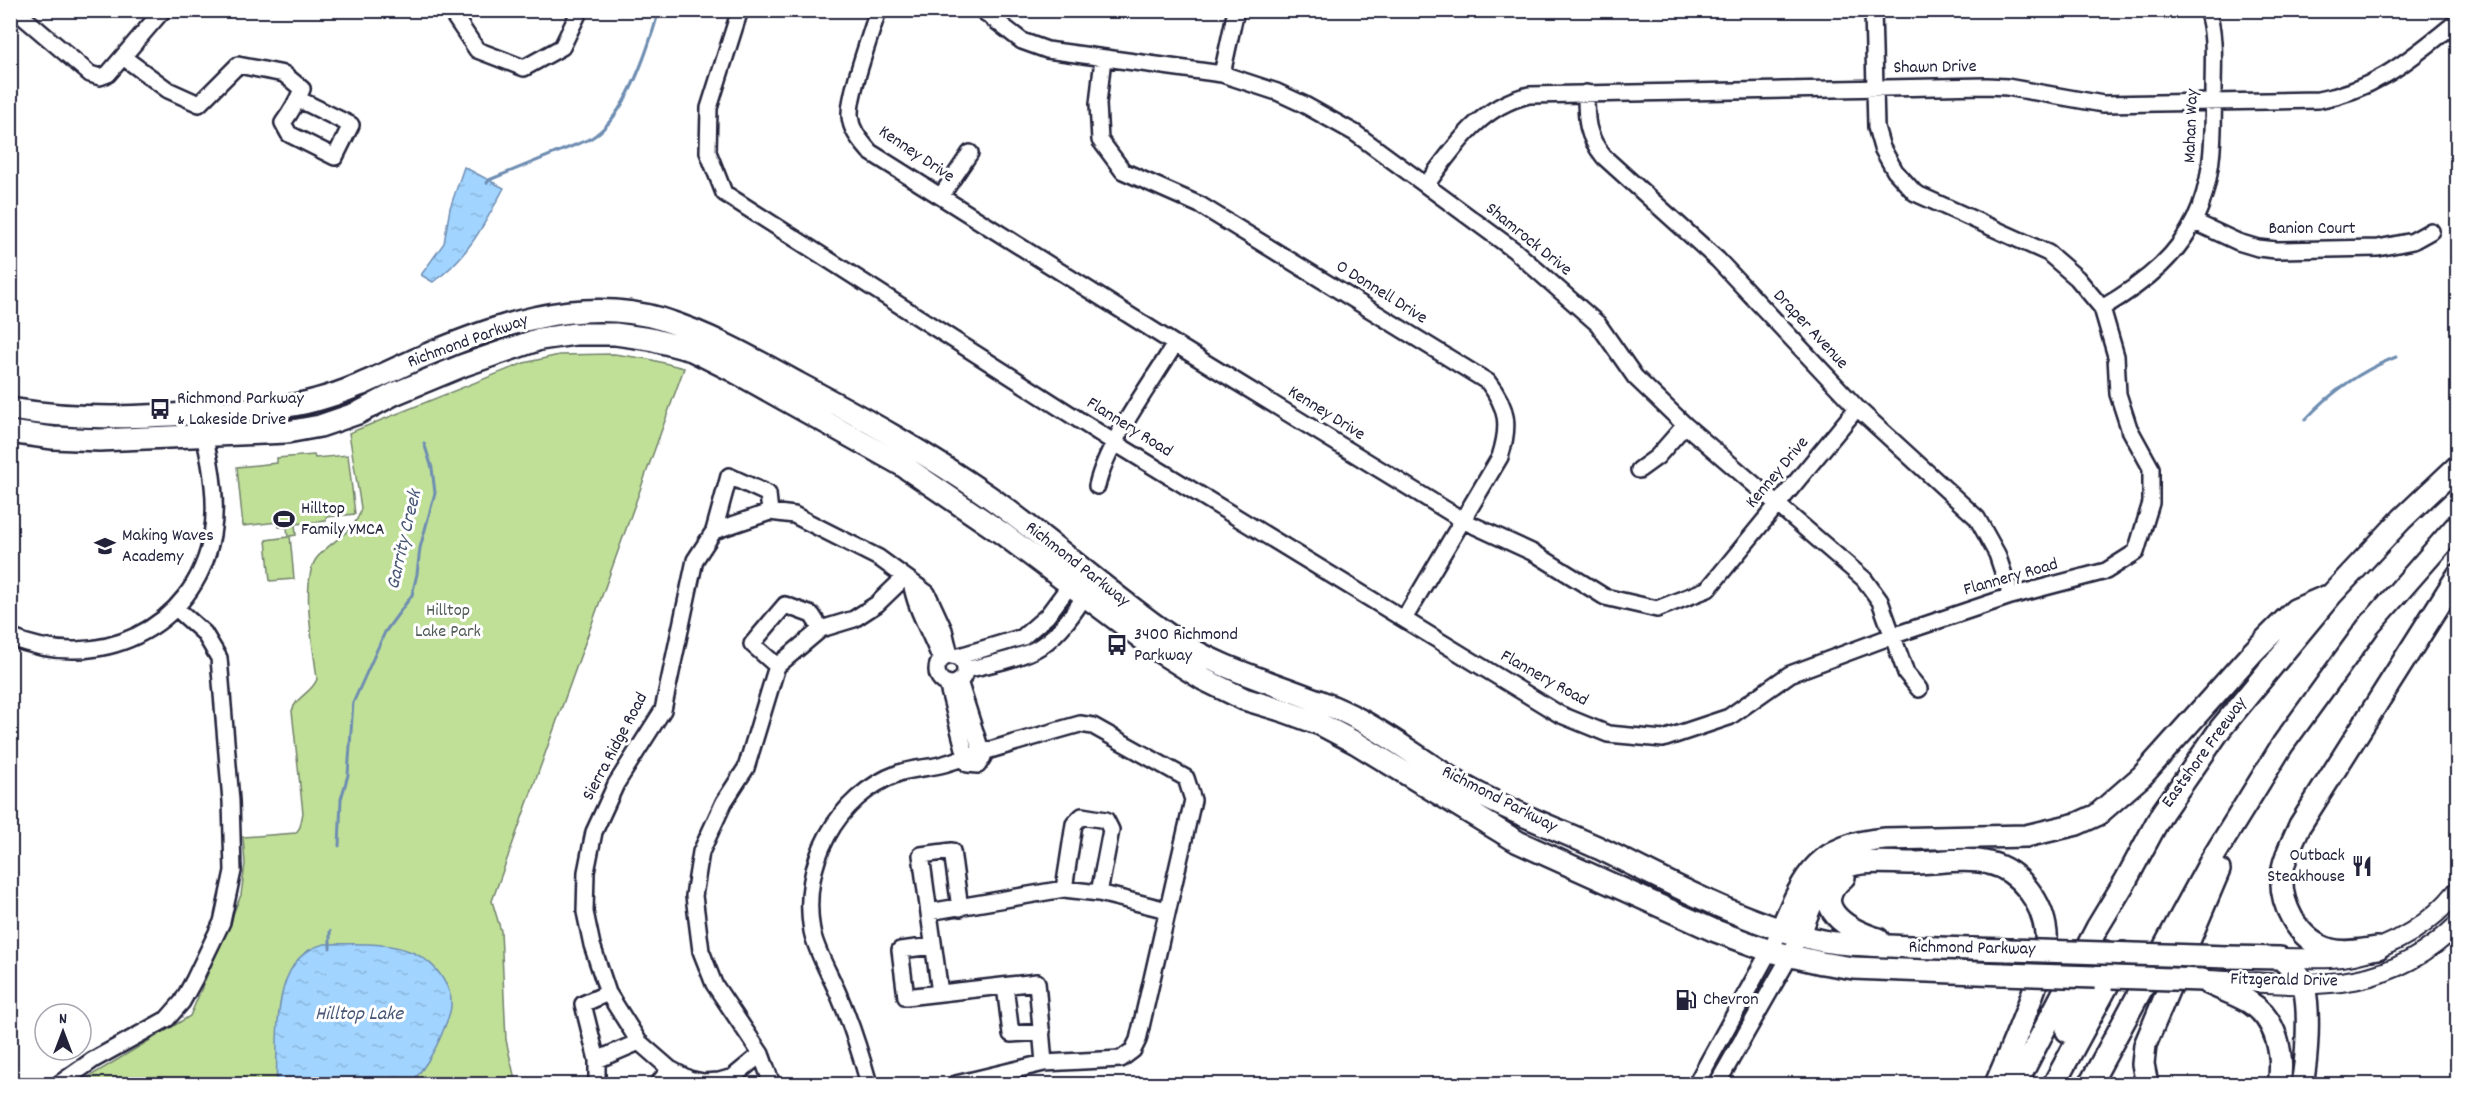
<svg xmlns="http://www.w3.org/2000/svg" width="2468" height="1095" font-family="Dekko,sans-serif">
  <defs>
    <pattern id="water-ripples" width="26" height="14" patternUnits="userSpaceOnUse" patternTransform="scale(1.5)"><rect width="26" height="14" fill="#a1d4ff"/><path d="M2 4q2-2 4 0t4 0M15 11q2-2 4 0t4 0" fill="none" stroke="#8ab6db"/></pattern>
  </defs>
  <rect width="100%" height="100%" fill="#fff"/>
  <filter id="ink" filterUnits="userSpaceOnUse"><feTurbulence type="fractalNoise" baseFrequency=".0167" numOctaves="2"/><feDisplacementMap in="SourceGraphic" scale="12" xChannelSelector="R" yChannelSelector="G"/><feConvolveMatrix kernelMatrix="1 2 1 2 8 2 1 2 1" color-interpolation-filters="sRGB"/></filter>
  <g filter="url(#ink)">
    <path fill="#c0e098" stroke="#71816a" stroke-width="1.5" d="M614,354L648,359L684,368L492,901L501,931L506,1040L516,1084H77L190,1016L241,895L245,864L243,837L296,833L300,827L303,813L292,711C296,696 312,693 317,679C314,650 300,582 316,559C329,541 357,532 361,508L349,433L524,363L559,355Z
      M314,455L315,458L348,455L355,514L326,517V521L295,524L296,535L290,536L294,579L270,581L266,540L288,537L287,527H279L278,522L243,526L237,467L277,463V458Z"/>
    <path fill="url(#water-ripples)" stroke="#6e8db1" stroke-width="1.5" d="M464,167L504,188C485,223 467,259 433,282L421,275L444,243L450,208Z
      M325,944C366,944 419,938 443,979C448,987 452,995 451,1005C451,1014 446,1023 443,1031C437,1047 421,1076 408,1084H276C279,1041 268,956 325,944Z"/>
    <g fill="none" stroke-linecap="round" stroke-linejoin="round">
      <path stroke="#6e8db1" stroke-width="3" d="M487,183L489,180L590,139C627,117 648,50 659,10
        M2305,420C2331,392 2360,371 2396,357
        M339,846L341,799L348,775L353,703L385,632L412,595L417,574L420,548L435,493L432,468L424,443
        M330,931V948"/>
      <defs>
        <path id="minor" d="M15,10L90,74L100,77L108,74L163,10
          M450,10L477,50L524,68L562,47L580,10
          M740,10L709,108L708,152L724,193L1115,443L1559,714L1608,734L1663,739L1729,717L1790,674L1892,636L2011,596L2106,571L2136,552L2151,503V468L2129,428L2118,394L2116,356L2102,308L2077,278L2048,253L1915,193L1895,171L1882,148L1876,127L1873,10
          M878,10C871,35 849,93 850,116C851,131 861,141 870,152L1175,344L1464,521L1536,554L1605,597L1657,609L1708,589L1857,408
          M982,10L1022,41L1047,50L1222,74L1277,92L1303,104L1355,133L1514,250L1598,324L1635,377L1685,425L1864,579L1880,601L1906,673L1919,689
          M123,57L168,90L199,104L238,65L284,74L302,89C297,102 291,112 283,123L289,134L335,157L351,125L298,99
          M1103,58L1098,104L1100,140L1123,171L1200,205L1488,382C1508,408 1510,426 1500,457L1404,619
          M1222,74L1236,10
          M1586,93C1586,120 1586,135 1604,157L1718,260L1857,408L1977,518L1997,554L2011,596
          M1426,185C1455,146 1479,107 1529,95L1987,86L2007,87L2103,104L2318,100C2377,90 2412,57 2458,21
          M941,196L970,153
          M2195,222L2238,242L2258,248L2276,250L2378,248L2413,241L2431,231
          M2102,308C2199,251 2216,200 2213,92C2213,65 2216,36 2207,10
          M1639,470L1657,457L1685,425
          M1097,486C1107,442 1151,384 1175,344
          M714,531L729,476L768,494L770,512
          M911,581C915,609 931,633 941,660
          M10,637C96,674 195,630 212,535C219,496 209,451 198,413
          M937 670a14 14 0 1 1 28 0a14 14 0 1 1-28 0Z
          M956,657L1023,637L1047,616L1076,577
          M777,666L752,644L785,605L812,615L821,629
          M965,670C986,665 1023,658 1041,646C1062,632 1077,608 1090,588
          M947,683L968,764L978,765L983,757L959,681
          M1064,889L1074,824L1082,816L1106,820L1111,830L1099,893
          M929,912L1064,889L1099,893L1167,910
          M933,946L900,950L906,997L1037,982L1044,1063
          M1005,986L1011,1034L1042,1032
          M940,993L921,855L952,851L960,908
          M761,1054L733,1077L719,1081L703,1082L689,1079L670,1069L639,1042L608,993L592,945L585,912L586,872L594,832L616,784L663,710L695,560L714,531L770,512L794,515L879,558L927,593L944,630L950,655
          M597,1060L639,1042
          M59,1084L93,1060L167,1019L182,1002L194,980L222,922L233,871L231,801L219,658L204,633L176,608
          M597,1084V1060L583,1004L608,993
          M658,1084L670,1069
          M772,1084L761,1054L714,984L701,951L694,896L701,852L724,802L746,768L777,666L821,629L854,619L877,604L905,577
          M869,1084C861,1055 852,1026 840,998C832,978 816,952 812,931C800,865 836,796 899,773C913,768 930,768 944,764C989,750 1034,737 1080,724L1093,726L1186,778L1193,800L1138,1040L1133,1050L1121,1059L1044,1063L956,1084
          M1696,1084L1781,930
          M1717,1084L1790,956L1800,934"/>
        <path id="major" d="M2280,958C2305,958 2330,960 2354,955C2395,947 2433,922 2458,890
          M2207,980C2304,984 2382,1000 2458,924"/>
        <path id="highway" d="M10,409C83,421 145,417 218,412C251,410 284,409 316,400C351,391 384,374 417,359C492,326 578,295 661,319C710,334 754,359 799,384C865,419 926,453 988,496C1050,540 1107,592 1170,636C1228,676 1298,687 1360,720C1395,739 1427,764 1462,785C1506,810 1555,828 1601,849C1673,884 1744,924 1823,941C1844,945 1867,945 1889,946C1929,948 1969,949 2009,950
          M10,432L53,438L99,440L287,432L320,426L358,413L394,394L464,365L540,339L575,334H615L650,339L692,350L732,370L902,465L1003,534L1160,652L1203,679L1244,699L1284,711L1320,724L1356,743L1518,842L1713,930L1770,951L1822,963L1853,968L2003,974
          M1844,877C1807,907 1849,930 1878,939
          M1781,930C1805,872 1819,845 1885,839L2026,836L2077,824L2097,815L2142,776L2253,652L2295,610L2325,597
          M1800,934C1807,915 1815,888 1832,875C1854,857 1885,863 1911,863C1936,863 1965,857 1989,863C2020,870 2043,903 2046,933C2049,965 2010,1051 1996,1084
          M2378,948C2363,950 2346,954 2331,950C2297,941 2277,901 2283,868C2286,853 2294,839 2300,825L2458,575
          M2228,957L2280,958C2289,966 2301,975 2304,986C2310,1011 2307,1060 2302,1084
          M2202,980C2217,988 2234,993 2249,1002C2277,1019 2284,1055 2279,1084
          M2067,1031L2105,952
          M2016,1084L2097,928L2126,880L2162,813L2221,728L2331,595L2402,519L2458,466
          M2054,1084L2112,977L2123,953
          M2090,1084L2212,859L2283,744L2368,627L2458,524
          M2147,1084L2143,1064L2145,1045L2219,870"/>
      </defs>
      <use href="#minor" stroke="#22223b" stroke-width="20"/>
      <use href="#major" stroke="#22223b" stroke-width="22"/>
      <use href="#highway" stroke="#22223b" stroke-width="26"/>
      <use href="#minor" stroke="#fff" stroke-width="15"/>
      <use href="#major" stroke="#fff" stroke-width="18"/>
      <use href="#highway" stroke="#fff" stroke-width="21"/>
      <defs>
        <path id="highway-bridge" d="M2009,950L2228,957
          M2003,974L2095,977
          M2112,977L2202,980"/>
      </defs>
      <use href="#highway-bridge" stroke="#22223b" stroke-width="26" stroke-linecap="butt"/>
      <use href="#highway-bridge" stroke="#fff" stroke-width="21"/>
    </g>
  </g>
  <defs>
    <symbol id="bus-bare" viewBox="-9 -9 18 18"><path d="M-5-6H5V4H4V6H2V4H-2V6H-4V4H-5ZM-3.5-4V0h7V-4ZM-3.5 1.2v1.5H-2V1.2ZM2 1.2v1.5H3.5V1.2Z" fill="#22223b" stroke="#fff" stroke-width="2.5" paint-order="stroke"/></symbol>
    <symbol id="stadium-bare" viewBox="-9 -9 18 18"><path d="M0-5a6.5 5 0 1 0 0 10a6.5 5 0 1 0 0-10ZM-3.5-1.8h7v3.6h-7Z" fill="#22223b" stroke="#fff" stroke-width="2.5" paint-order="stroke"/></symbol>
    <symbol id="school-bare" viewBox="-9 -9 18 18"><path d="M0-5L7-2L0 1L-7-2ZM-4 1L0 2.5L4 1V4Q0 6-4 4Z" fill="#22223b" stroke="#fff" stroke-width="2.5" paint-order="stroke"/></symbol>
    <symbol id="restaurant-bare" viewBox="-9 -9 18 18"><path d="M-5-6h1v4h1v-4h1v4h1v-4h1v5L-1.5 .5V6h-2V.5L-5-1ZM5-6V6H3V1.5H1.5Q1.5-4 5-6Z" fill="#22223b" stroke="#fff" stroke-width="2.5" paint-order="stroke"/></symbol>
    <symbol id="fuel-bare" viewBox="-9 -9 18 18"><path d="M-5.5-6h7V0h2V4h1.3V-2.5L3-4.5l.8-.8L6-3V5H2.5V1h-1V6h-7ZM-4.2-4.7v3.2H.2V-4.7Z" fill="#22223b" stroke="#fff" stroke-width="2.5" paint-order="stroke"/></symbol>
  </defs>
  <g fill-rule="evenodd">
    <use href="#bus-bare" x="145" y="394" width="30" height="30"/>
    <use href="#stadium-bare" x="269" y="504" width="30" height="30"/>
    <use href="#school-bare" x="90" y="531" width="30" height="30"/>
    <use href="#bus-bare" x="1102" y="630" width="30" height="30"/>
    <use href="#restaurant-bare" x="2347" y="851" width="30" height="30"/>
    <use href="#fuel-bare" x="1671" y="985" width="30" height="30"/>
  </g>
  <g text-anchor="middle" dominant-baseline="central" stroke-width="6" stroke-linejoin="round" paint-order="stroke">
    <g font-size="18" fill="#22223b" stroke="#fff">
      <text transform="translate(1935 68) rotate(-1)">Shawn Drive</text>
      <text transform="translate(2192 126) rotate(-88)">Mahan Way</text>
      <text transform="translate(916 155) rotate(34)">Kenney Drive</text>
      <text x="2312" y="229">Banion Court</text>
      <text transform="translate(1528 240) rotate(39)">Shamrock Drive</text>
      <text transform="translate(1381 293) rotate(32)">O Donnell Drive</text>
      <text transform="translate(1810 330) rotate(47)">Draper Avenue</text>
      <text transform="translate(468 342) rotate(-20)">Richmond Parkway</text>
      <text transform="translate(1326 414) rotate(32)">Kenney Drive</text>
      <text transform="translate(1129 428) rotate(32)">Flannery Road</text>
      <text transform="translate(1778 473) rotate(-50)">Kenney Drive</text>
      <text transform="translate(1077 565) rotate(38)">Richmond Parkway</text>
      <text transform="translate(2011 578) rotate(-16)">Flannery Road</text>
      <text transform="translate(1544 679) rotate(29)">Flannery Road</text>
      <text transform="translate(616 747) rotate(-62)">Sierra Ridge Road</text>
      <text transform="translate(2205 753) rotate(-54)">Eastshore Freeway</text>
      <text transform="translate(1499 800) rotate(27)">Richmond Parkway</text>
      <text transform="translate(1972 949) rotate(1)">Richmond Parkway</text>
      <text transform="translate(2284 981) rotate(1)">Fitzgerald Drive</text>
    </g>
    <g font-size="18" fill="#22223b" stroke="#fff" text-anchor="start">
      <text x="177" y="399">Richmond Parkway<tspan x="177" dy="21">&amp; Lakeside Drive</tspan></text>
      <text x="301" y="509">Hilltop<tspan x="301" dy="21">Family YMCA</tspan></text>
      <text x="122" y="536">Making Waves<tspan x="122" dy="21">Academy</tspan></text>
      <text x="1134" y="635">3400 Richmond<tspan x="1134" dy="21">Parkway</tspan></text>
      <text x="2345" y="856" text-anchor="end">Outback<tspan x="2345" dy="21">Steakhouse</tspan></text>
      <text x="1703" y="1000">Chevron</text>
    </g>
    <g font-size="18" fill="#515b57" stroke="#fff">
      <text x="448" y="611">Hilltop<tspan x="448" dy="21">Lake Park</tspan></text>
    </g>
    <g font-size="20" font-style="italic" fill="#485776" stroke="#fff">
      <text transform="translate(405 540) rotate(-77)">Garrity Creek</text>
      <text x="359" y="1015">Hilltop Lake</text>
    </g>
  </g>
  <rect width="2468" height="1095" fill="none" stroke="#fff" stroke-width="36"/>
  <rect x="18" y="18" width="2432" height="1059" fill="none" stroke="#22223b" stroke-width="2" filter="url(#ink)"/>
  <g transform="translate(63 1032)"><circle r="28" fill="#ffffff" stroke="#a7a7b1" stroke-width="1.5"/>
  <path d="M0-4.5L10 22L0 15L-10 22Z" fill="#22223b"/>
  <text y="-9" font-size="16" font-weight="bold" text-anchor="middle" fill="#22223b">N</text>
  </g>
</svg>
